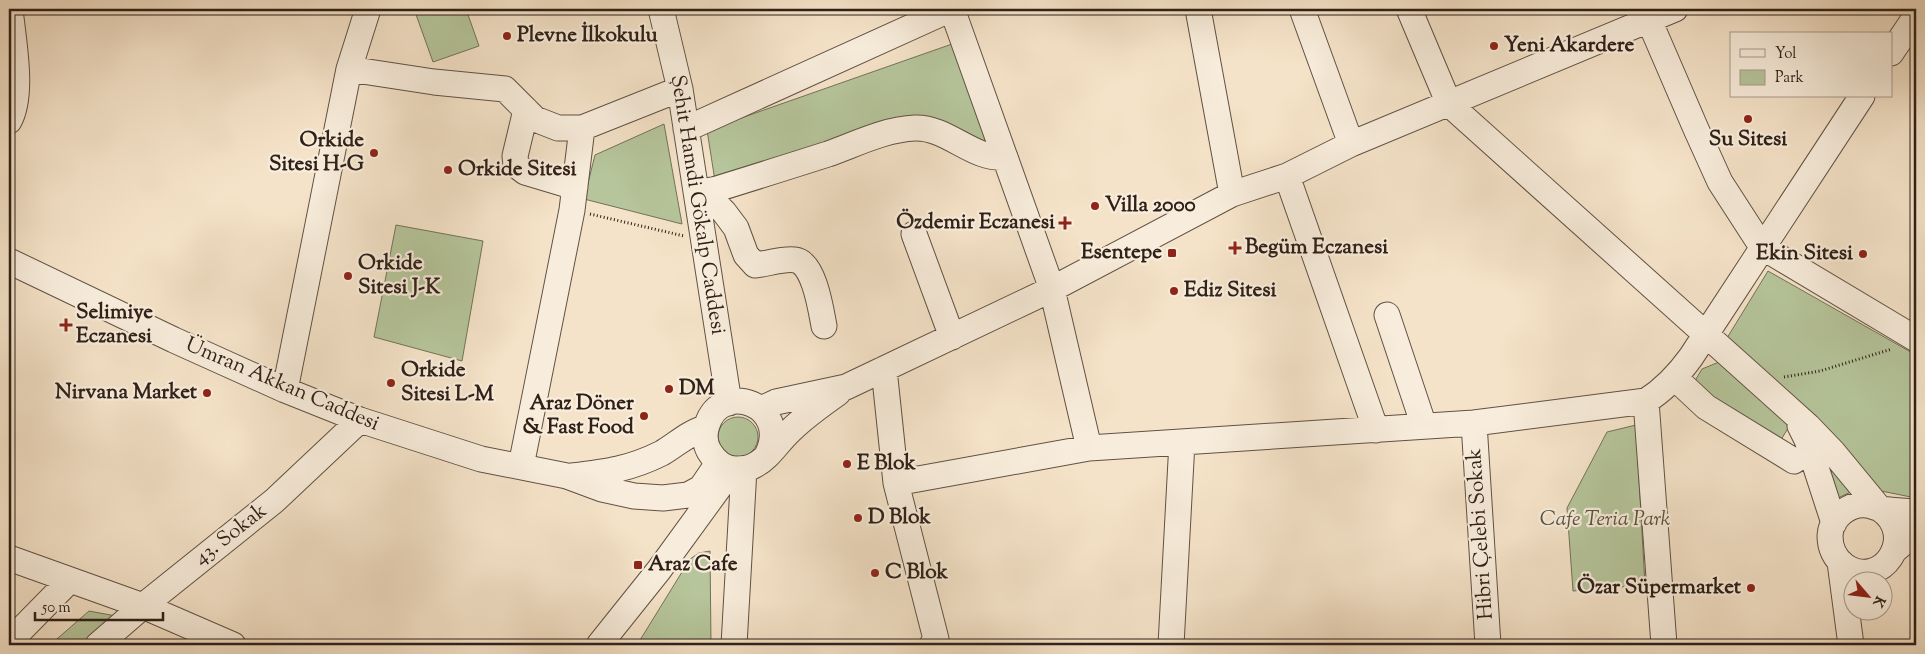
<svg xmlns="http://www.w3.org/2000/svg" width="1925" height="654" font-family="'Sorts Mill Goudy',serif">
  <rect width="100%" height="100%" fill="#f5e3c9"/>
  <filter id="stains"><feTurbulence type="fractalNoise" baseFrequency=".004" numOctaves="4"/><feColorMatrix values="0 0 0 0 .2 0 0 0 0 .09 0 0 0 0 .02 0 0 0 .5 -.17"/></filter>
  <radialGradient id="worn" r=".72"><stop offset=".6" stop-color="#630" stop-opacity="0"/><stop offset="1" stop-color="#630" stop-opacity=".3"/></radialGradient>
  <path fill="#b6c59b" stroke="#72725a" d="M414,9H466L479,46L433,62Z
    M952,44L991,147L927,121L715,181L707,130Z
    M664,124L682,224L584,199L595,155Z
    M396,225L483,241L462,361L374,337Z
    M1768,271L1916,355V498L1881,491L1846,448L1727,338Z
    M1719,362L1790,425L1779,443L1702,397L1696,379L1702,369Z
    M718 437a20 20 0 1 1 40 0a20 20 0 1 1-40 0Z
    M1636,425L1645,585L1573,591L1567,508L1607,432Z
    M1814,438L1853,491L1840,497L1834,503Z
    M710,551L711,645H637L690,559L699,553Z
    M89,611L116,616L82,645H50Z"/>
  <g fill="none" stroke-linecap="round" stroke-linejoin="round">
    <defs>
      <path id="minor" d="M661,9L680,89L729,403
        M952,9L1052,289L1089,448
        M1198,9L1232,194
        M1302,9L1351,144
        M1409,9L1449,104L1808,426L1833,452L1880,509C1919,536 1881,591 1845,566C1835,559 1830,548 1830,536C1831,517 1849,503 1867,505C1872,506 1877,508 1882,509C1893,511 1905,511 1916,512
        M1649,20L1696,129L1720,182L1762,247L1916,339
        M1891,53L1916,16
        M349,69L434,82L505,89L535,119L558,128H582L680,89
        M526,110L515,156L516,165L525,172L575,187
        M9,121C24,95 13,39 10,9
        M686,129L951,9
        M1287,176L1376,430
        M711,190L716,204L724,212L736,228L746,255L755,265C766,264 785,258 795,260C814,262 821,310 824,326
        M697,195C740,182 784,168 828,154C856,144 886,129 915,128C948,127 972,160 1005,157
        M914,234L952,337
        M9,261L174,340L285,390L360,420L481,459L567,476L602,489L634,496L663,498L688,495L701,488L718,463
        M1387,315L1424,426
        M884,369L896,483L936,639L932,645
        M1675,378L1706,407L1794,461
        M285,390L349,69L368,9
        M1646,401L1664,645
        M761,409L776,402L846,387L1052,289L1232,194L1287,176L1351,144L1675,9
        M1474,423L1488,645
        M1800,426L1807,440L1834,523
        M767,455C792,405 721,379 707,425C704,434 705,444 709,451C715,461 724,469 736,469C743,469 749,469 755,465C769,458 778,442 790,431C804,417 821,405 838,393
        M521,466L572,210L582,128
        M572,476C607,472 630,469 662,453C676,445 689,432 706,428
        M896,483L1089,448L1474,423L1646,401C1665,389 1678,375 1691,357L1862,96
        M1895,550L1916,532
        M9,558L143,606L233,645
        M1840,562L1851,645
        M9,642L70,580
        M98,645L143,606L274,501L360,420
        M599,645L659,570L726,478
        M734,645L744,469
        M1171,645L1182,442"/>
    </defs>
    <use href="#minor" stroke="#605144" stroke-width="27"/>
    <path stroke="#2f2018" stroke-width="3" stroke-dasharray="1 2.5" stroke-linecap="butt" d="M590,214L684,236
      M1784,377L1820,371L1892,349"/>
    <use href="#minor" stroke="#f8eddc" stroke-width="25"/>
  </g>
  <g fill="#8f2418" stroke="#f8eddc" stroke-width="2">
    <circle cx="507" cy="36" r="5"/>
    <circle cx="1494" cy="46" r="5"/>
    <circle cx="1748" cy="119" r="5"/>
    <circle cx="374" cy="153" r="5"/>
    <circle cx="448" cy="170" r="5"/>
    <circle cx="1095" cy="206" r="5"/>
    <path d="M1062.5 215.5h5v5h5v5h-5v5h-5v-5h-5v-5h5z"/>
    <path d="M1232.5 240.5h5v5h5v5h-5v5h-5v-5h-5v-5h5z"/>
    <rect x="1167" y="248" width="10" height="10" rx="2.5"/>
    <circle cx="1863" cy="254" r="5"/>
    <circle cx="348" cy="276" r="5"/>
    <circle cx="1174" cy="291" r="5"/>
    <path d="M63.5 317.5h5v5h5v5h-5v5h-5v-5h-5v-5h5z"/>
    <circle cx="391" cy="383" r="5"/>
    <circle cx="669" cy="389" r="5"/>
    <circle cx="207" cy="393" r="5"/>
    <circle cx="644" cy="416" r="5"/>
    <circle cx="847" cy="464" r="5"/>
    <circle cx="858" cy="518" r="5"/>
    <rect x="633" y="560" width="10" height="10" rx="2.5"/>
    <circle cx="875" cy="573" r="5"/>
    <circle cx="1751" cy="588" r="5"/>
  </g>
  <g text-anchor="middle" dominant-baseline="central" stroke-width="4.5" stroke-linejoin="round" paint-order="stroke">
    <g font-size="21" font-weight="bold" fill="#2f2018" stroke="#f8eddc" text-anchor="start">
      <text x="517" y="36">Plevne İlkokulu</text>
      <text x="1504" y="46">Yeni Akardere</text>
      <text x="1748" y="140" text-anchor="middle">Su Sitesi</text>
      <text x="364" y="141" text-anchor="end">Orkide<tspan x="364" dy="24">Sitesi H-G</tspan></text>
      <text x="458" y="170">Orkide Sitesi</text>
      <text x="1105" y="206">Villa 2000</text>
      <text x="1055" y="223" text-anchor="end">Özdemir Eczanesi</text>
      <text x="1245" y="248">Begüm Eczanesi</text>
      <text x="1162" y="253" text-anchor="end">Esentepe</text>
      <text x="1853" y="254" text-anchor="end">Ekin Sitesi</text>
      <text x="358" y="264">Orkide<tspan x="358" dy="24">Sitesi J-K</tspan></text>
      <text x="1184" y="291">Ediz Sitesi</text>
      <text x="76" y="313">Selimiye<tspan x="76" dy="24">Eczanesi</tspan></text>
      <text x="401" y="371">Orkide<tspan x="401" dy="24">Sitesi L-M</tspan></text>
      <text x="679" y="389">DM</text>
      <text x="197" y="393" text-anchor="end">Nirvana Market</text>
      <text x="634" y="404" text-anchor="end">Araz Döner<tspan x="634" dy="24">&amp; Fast Food</tspan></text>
      <text x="857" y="464">E Blok</text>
      <text x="868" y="518">D Blok</text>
      <text x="648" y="565">Araz Cafe</text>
      <text x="885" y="573">C Blok</text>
      <text x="1741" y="588" text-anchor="end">Özar Süpermarket</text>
    </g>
    <g font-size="21" fill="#2f2018" stroke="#f8eddc">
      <text transform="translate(697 205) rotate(81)">Şehit Hamdi Gökalp Caddesi</text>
      <text transform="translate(282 385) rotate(23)">Ümran Akkan Caddesi</text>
      <text transform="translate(1481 534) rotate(-94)">Hibri Çelebi Sokak</text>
      <text transform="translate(231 535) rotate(-38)">43. Sokak</text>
    </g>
    <g font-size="21" font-style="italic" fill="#58523f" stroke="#f8eddc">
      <text x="1605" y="520">Cafe Teria Park</text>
    </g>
  </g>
  <rect width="1925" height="654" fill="none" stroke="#f5e3c9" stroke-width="30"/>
  <rect x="10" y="10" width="1905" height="634" fill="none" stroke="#2f2018" stroke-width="2.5"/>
  <rect x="15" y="15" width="1895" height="624" fill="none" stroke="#2f2018"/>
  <rect x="1730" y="32" width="162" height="65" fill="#f8eddc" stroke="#a89b8e"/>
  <rect x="1740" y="49" width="25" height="8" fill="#f8eddc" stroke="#a89b8e"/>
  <text x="1775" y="58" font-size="15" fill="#2f2018">Yol</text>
  <rect x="1740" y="70" width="25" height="15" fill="#b6c59b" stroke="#a89b8e"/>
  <text x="1775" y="82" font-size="15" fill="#2f2018">Park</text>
  <g transform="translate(1868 596) rotate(118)"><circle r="24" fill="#f8eddc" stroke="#a89b8e"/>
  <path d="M0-4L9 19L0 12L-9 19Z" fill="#8f2418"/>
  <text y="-8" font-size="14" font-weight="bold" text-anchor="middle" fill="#2f2018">K</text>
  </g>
  <path d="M35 612v8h128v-8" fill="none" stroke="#2f2018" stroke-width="2.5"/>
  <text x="42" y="612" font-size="15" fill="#2f2018" stroke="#f8eddc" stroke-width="4" paint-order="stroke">50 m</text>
  <rect width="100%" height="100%" filter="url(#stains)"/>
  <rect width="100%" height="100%" fill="url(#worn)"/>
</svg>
